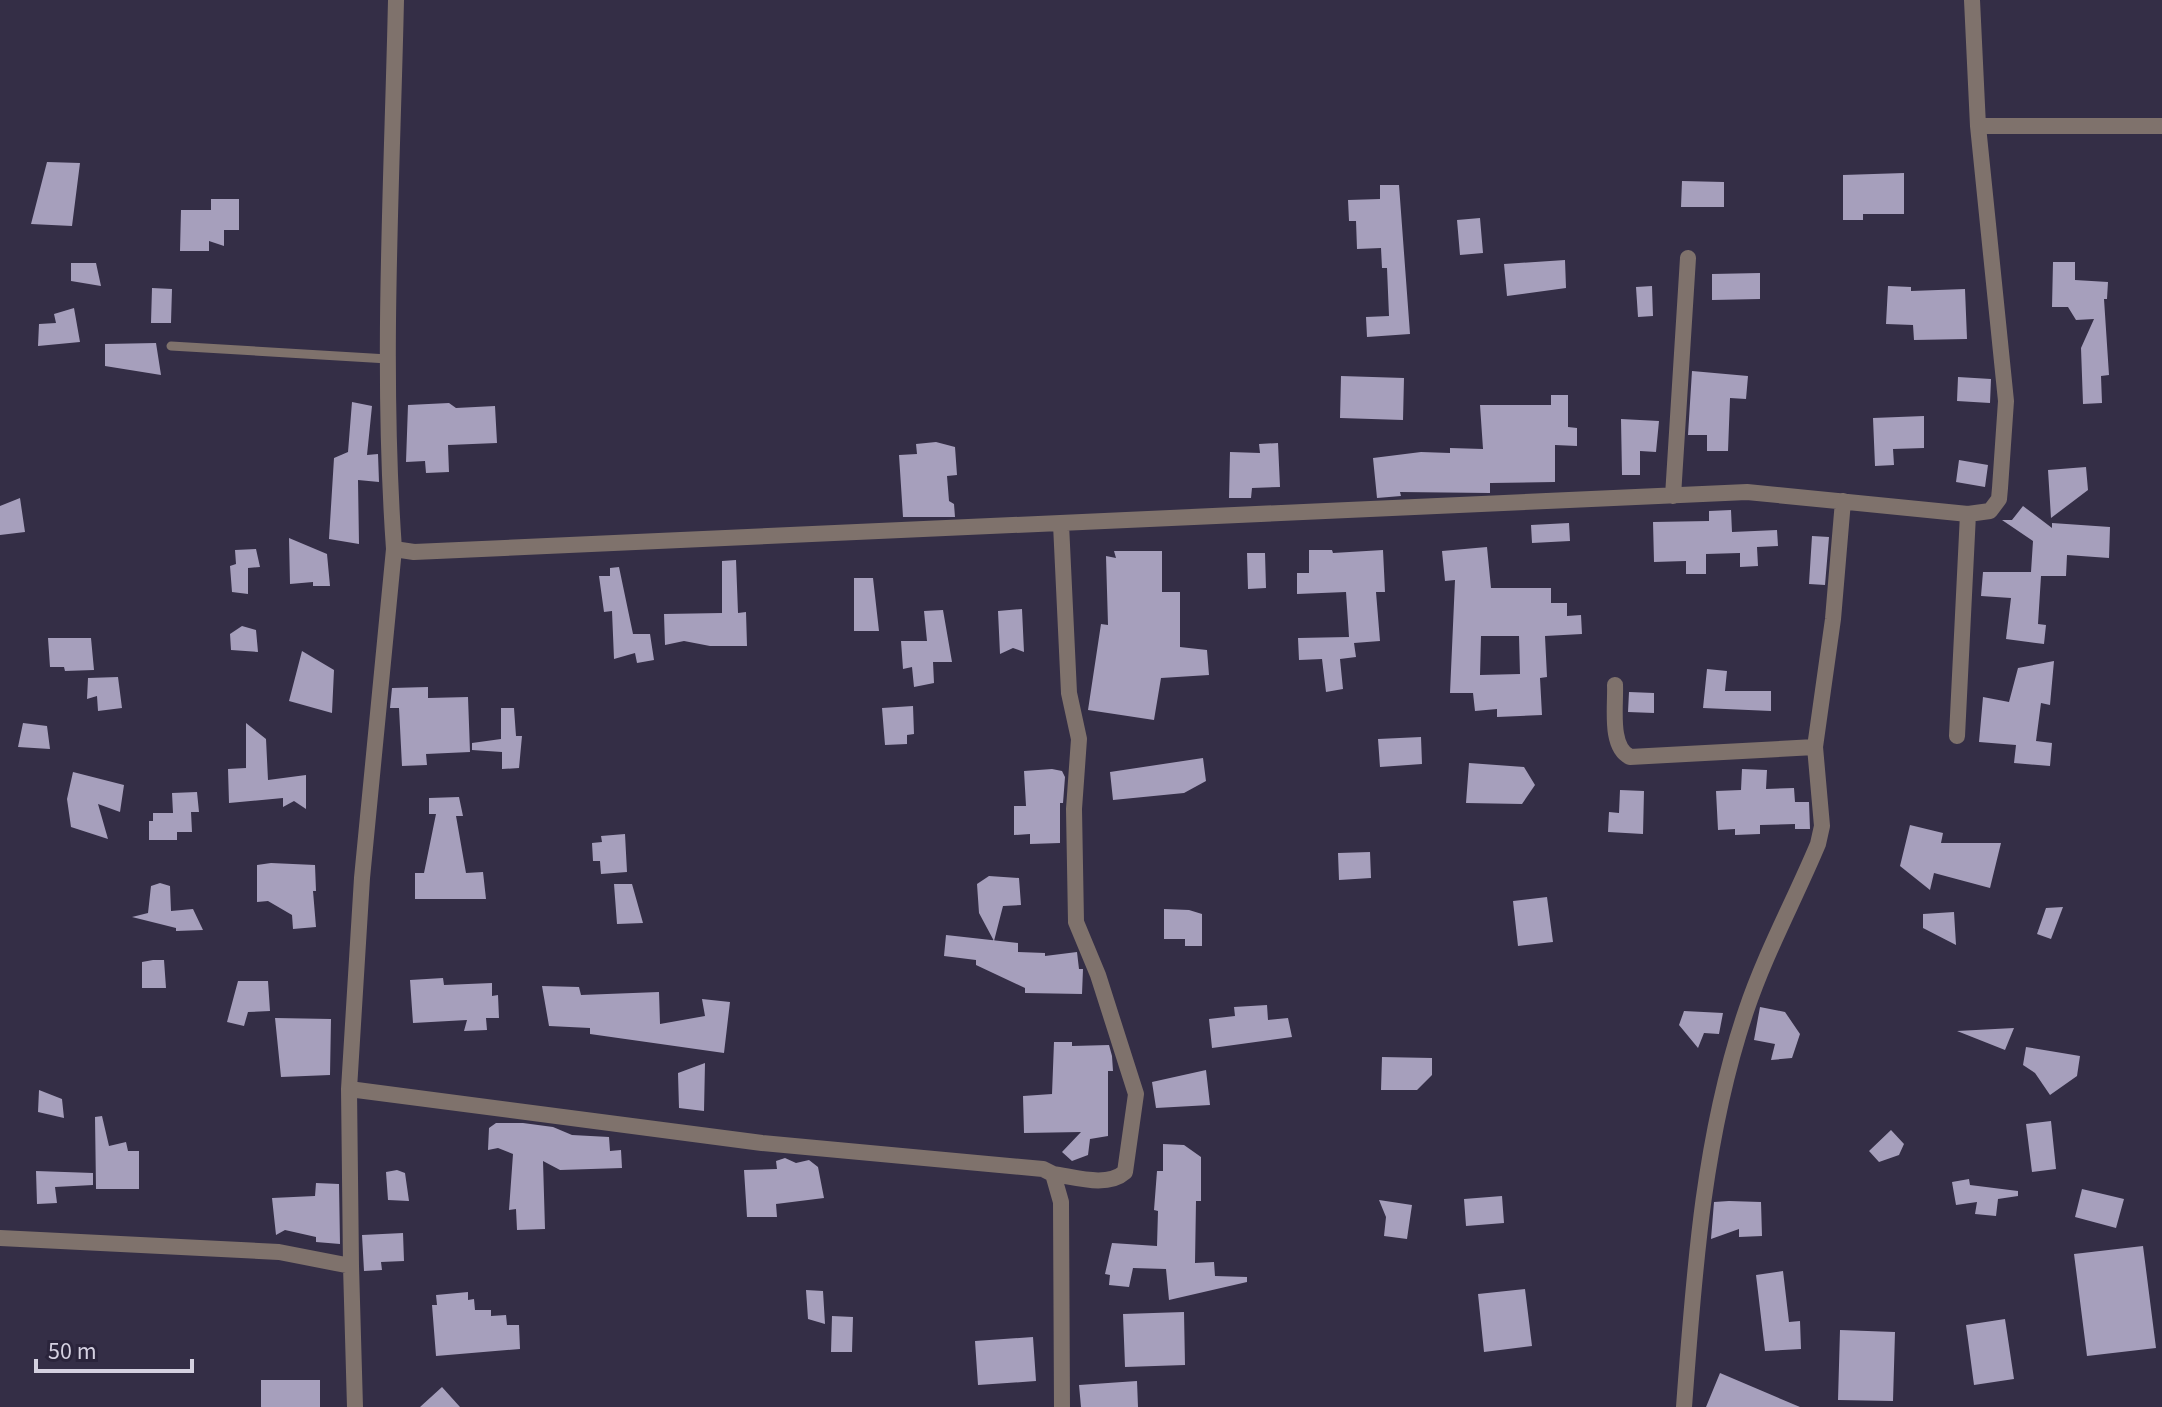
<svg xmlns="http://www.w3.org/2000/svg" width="2162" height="1407" font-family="'Source Sans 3',sans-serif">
  <rect width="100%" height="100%" fill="#342e46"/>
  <path fill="#a69fbc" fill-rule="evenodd" d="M47,162L80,163L72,226L31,224Z
    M1904,173V214H1863V220H1843V175Z
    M1682,181L1724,182V207H1681Z
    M1380,185H1399L1410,334L1367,337L1366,317L1389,316L1387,268H1382L1381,248L1357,249L1356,221H1349L1348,200L1380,199Z
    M211,199H239V230H224V246L209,241V251H180L181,210H211Z
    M1480,218L1483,253L1460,255L1457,220Z
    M1565,260L1566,288L1507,296L1504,264Z
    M2053,262H2075V280L2108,282L2107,299H2104L2109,375L2101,376L2102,403L2083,404L2081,348L2094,319L2076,320L2068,307H2052Z
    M71,263H96L101,286L71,281Z
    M1760,273V299L1712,300V274Z
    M1652,286L1653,316L1638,317L1636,287Z
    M1888,286L1911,287V291L1965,289L1967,339L1914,340L1913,325L1886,324Z
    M152,288L172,289L171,323H151Z
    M74,308L80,342L38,346L39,324L56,323L54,314Z
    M156,343L161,375L105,366V344Z
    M1692,371L1748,376L1746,399L1730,398L1728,451H1707V435H1688Z
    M1341,376L1404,378L1403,420L1340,418Z
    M1958,377L1991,379L1990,403L1957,401Z
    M1551,395H1568V427L1577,428V446L1555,445V482L1490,483V493L1400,492L1401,496L1377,498L1373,458L1421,452L1450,453V448L1483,449L1480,405H1551Z
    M352,402L372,406L367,455L378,454L379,482L358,480L359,544L329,539L334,458L348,452Z
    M449,403L456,408L495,406L497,443L448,445L449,472L426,473L425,461L406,462L408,405Z
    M1924,416V448L1893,449L1894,465L1875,466L1873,418Z
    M1621,419L1659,421L1656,452L1640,451V475H1622Z
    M936,442L955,447L957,475L947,476L949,501L954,504L955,517H903L899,455L917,454L916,444Z
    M1278,443L1280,487L1252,488L1251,498H1229L1230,452L1260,453L1259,444Z
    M1959,460L1988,465L1985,487L1956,482Z
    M2086,467L2088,490L2051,518L2048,470Z
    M20,498L25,532L0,535V506Z
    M2023,506L2052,528V523L2110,527L2109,558L2067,555L2066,576H2041L2038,624L2046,625L2044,644L2006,639L2011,598L1981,596L1983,572H2031L2033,541L2002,520H2012Z
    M1731,510L1732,532L1777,530L1778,546L1757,547L1758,566L1740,567V553L1706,554V574H1686V561L1654,562L1653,522L1709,521V511Z
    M1569,523L1570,541L1532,543L1531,525Z
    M1812,536L1829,537L1825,585L1809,584Z
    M289,538L327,554L330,586H313V582L290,584Z
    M1487,547L1491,588H1551V603H1567V616L1581,615L1582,634L1545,636L1547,677L1540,678L1542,715L1497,717V709L1475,711L1473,693H1450L1455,580L1445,581L1442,551ZM1481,636H1519L1520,674L1480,675Z
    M256,549L260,567L248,568V594L232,592L230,566L236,564L235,550Z
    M1309,550H1332L1333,553L1383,550L1385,592H1376L1380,641L1354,643L1356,657L1340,659L1343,689L1326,692L1322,659L1299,660L1298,638L1349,637L1346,592L1297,594V573H1309Z
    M1114,551H1162V592H1180V647L1207,650L1209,675L1161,678L1154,720L1088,710L1101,624L1108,625L1106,556L1116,558Z
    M1247,553H1265L1266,588L1248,589Z
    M736,560L738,613L746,612L747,646H710L684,641L665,645L664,614L722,613V561Z
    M619,567L633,634H650L654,660L637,663L635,653L614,659L612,611L604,612L599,576H610V568Z
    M854,578H873L879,631H854Z
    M1022,609L1024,652L1013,648L1000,654L998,611Z
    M943,610L952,662H933L934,683L914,687L912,667L903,669L901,641H927L924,611Z
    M242,626L256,630L258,652L231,650L230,634Z
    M48,638H91L94,670L65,671L64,667H50Z
    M302,651L334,670L332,713L289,701Z
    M2054,661L2050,705L2041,703L2036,741L2052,743L2050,766L2014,763L2016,745L1979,742L1983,697L2009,702L2018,668Z
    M1707,669L1727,671L1725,691H1771V711L1703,708Z
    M118,677L122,708L98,711L97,696L87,699L88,678Z
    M428,687V698L468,697L470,752L426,754L427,765L402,766L399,708H390L392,688Z
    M1629,692L1654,693V713L1628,712Z
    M913,706L914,734L907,735V744L885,745L882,708Z
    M501,708H514L516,736H522L519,768L502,769V752L472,750V743L501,739Z
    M23,723L47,726L50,749L18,747Z
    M246,723L266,739L268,780L306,775V809L294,801L283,807V798L229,803L228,769L246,768Z
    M1421,737L1422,764L1380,767L1378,739Z
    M1203,758L1206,781L1184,793L1113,800L1110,772Z
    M1469,763L1524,767L1535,785L1522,804L1466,803Z
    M1052,769L1062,771L1065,777L1063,803H1060V843L1030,844V834L1014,835V806H1026L1024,771Z
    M1742,769L1767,770L1766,789L1794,788L1795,802H1809L1810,829H1795V824L1760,825V834L1735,835V829L1718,830L1716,791L1741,790Z
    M73,772L124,785L120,812L98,804L108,839L71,827L67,799Z
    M1620,790L1644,791L1643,834L1608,832L1609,812L1619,813Z
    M197,792L199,812H191L192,832H177V840H149V821H153V813H173L172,793Z
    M459,797L463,816H456L466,873L483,872L486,899H415V873H424L436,814H429V798Z
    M1910,825L1943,833L1941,843H2001L1990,888L1934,873L1930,890L1900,866Z
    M625,834L627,872L601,874L600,861H593L592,843L602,842L601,836Z
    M1370,852L1371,878L1339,880L1338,853Z
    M271,863L315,865L316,891H313L316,927L293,929L292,915L268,901L257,902V865Z
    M989,876L1019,878L1021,905L1003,906L994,941L979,913L977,884Z
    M160,883L170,886L171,911L193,909L203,930L176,931V928L132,917L148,913L151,886Z
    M614,884H632L643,923L617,924Z
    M1547,897L1553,942L1518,946L1513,901Z
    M2063,907L2051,939L2037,934L2046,908Z
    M1164,909L1189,910L1202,914V946H1185V939H1164Z
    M1954,912L1956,945L1923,928V914Z
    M946,935L1018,943V952L1045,953V956L1077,952L1079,969H1083L1082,994L1025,993V988L976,965V960L944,956Z
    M153,960H164L166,988H142V962Z
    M443,978L444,985L492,983V996L498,995L499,1018H486L487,1030L464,1031L467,1020L413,1023L410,980Z
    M238,981H268L270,1011L248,1012L244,1026L227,1022Z
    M542,986L579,987L581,995L659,992L660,1024L705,1016L702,999L730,1002L724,1053L590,1034V1028L549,1026Z
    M1267,1005L1268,1020L1288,1018L1292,1037L1212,1048L1209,1019L1235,1016L1234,1007Z
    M1760,1007L1785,1012L1800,1034L1792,1058L1771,1060L1775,1044L1754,1040Z
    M1684,1011L1723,1013L1719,1034L1704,1033L1698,1048L1679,1025Z
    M275,1018L331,1019L330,1075L281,1077Z
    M2014,1028L2005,1050L1957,1031Z
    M1054,1042H1072V1046L1109,1045L1112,1056L1113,1071H1108V1136L1090,1139L1088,1155L1072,1161L1062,1152L1081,1132L1024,1133L1023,1096L1052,1094Z
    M2026,1047L2080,1056L2077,1076L2050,1095L2035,1073L2023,1065Z
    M1382,1057L1432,1058V1075L1417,1090H1381Z
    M705,1063L704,1111L679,1108L678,1073Z
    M1206,1070L1210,1105L1156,1108L1152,1082Z
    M39,1090L62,1099L64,1118L38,1112Z
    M102,1116L109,1146L126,1142L128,1151H139V1189H96L95,1117Z
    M2051,1121L2056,1169L2032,1172L2026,1124Z
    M496,1123H523L553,1127L572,1135L609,1137L610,1151L621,1150L622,1168L560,1170L543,1161L545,1229L517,1230L516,1209L509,1210L513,1154L498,1148L488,1150L489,1128Z
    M1891,1130L1904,1144L1899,1155L1879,1162L1869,1151Z
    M1163,1144L1184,1145L1201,1157V1201H1196L1195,1263L1214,1262L1215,1276L1247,1277V1282L1169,1300L1166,1269L1133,1268L1129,1287L1109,1285L1110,1275L1105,1274L1112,1243L1157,1246L1158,1211L1154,1210L1157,1171H1163Z
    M785,1158L796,1163L809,1160L818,1167L824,1198L776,1204L777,1217H747L744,1170L777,1169L776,1161Z
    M397,1170L405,1173L409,1201L388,1200L386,1172Z
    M36,1171L93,1173V1185L55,1187L57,1203L37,1204Z
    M1969,1179L1970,1185L2018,1191V1196L1998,1199L1996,1216L1975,1214L1977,1202L1956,1205L1952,1182Z
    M316,1183L339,1184L340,1244L316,1242V1237L285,1230L276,1235L272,1198L315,1196Z
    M2082,1189L2124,1199L2116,1228L2075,1217Z
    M1502,1196L1504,1223L1466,1226L1464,1199Z
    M1379,1200L1412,1205L1407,1239L1384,1236L1386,1217Z
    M1729,1201L1761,1202L1762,1236L1739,1237V1229L1711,1239L1714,1202Z
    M403,1233L404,1261L381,1262L382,1270L364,1271L362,1235Z
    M2143,1246L2156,1348L2087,1356L2074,1254Z
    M1783,1271L1789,1322L1800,1321L1801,1349L1765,1351L1756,1275Z
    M1525,1289L1532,1346L1484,1352L1478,1294Z
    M806,1290L823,1291L825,1324L808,1319Z
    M468,1292V1300L474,1299L475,1310H491V1316L506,1315L507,1325H519L520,1349L436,1356L432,1305H437L436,1295Z
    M1184,1312L1185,1365L1125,1367L1123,1314Z
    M832,1316L853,1317L852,1352H831Z
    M2005,1319L2014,1379L1974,1385L1966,1325Z
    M1840,1330L1895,1332L1893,1401L1838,1400Z
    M1033,1337L1036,1381L978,1385L975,1341Z
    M1720,1373L1800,1407H1706Z
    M261,1380H320V1407H261Z
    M1137,1381L1138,1407H1081L1079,1385Z
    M442,1387L460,1407H420Z"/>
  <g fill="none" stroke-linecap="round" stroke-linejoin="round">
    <path stroke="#7f726c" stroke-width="9" d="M171,346L388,359"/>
    <path stroke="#7f726c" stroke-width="16" d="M396,0C392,183 381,367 394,549L414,552L1747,492L1968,514L1990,511L1999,499L2000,488L2006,401L1978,126
      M1972,0L1978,126H2162
      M1673,496L1688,258
      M1615,685C1616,706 1609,747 1630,757L1815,747
      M1957,736L1968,514
      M349,1089L762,1143L1043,1169L1053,1174L1061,1202L1062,1407
      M1053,1174C1075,1177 1107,1188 1125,1172L1136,1094L1098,975L1076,922L1074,809L1079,739L1069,693L1061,524
      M0,1238L279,1252L351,1266L355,1407
      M351,1266L349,1089L362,878L394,549
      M1684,1407C1694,1274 1703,1138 1746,1011C1765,954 1795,899 1818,844L1822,826L1815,747L1833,619L1843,501"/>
  </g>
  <path d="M36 1359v12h156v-12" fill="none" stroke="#d4d0e0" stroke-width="4"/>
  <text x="48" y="1359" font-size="24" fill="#d4d0e0" stroke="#2a243b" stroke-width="6" paint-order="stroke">50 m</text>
</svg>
